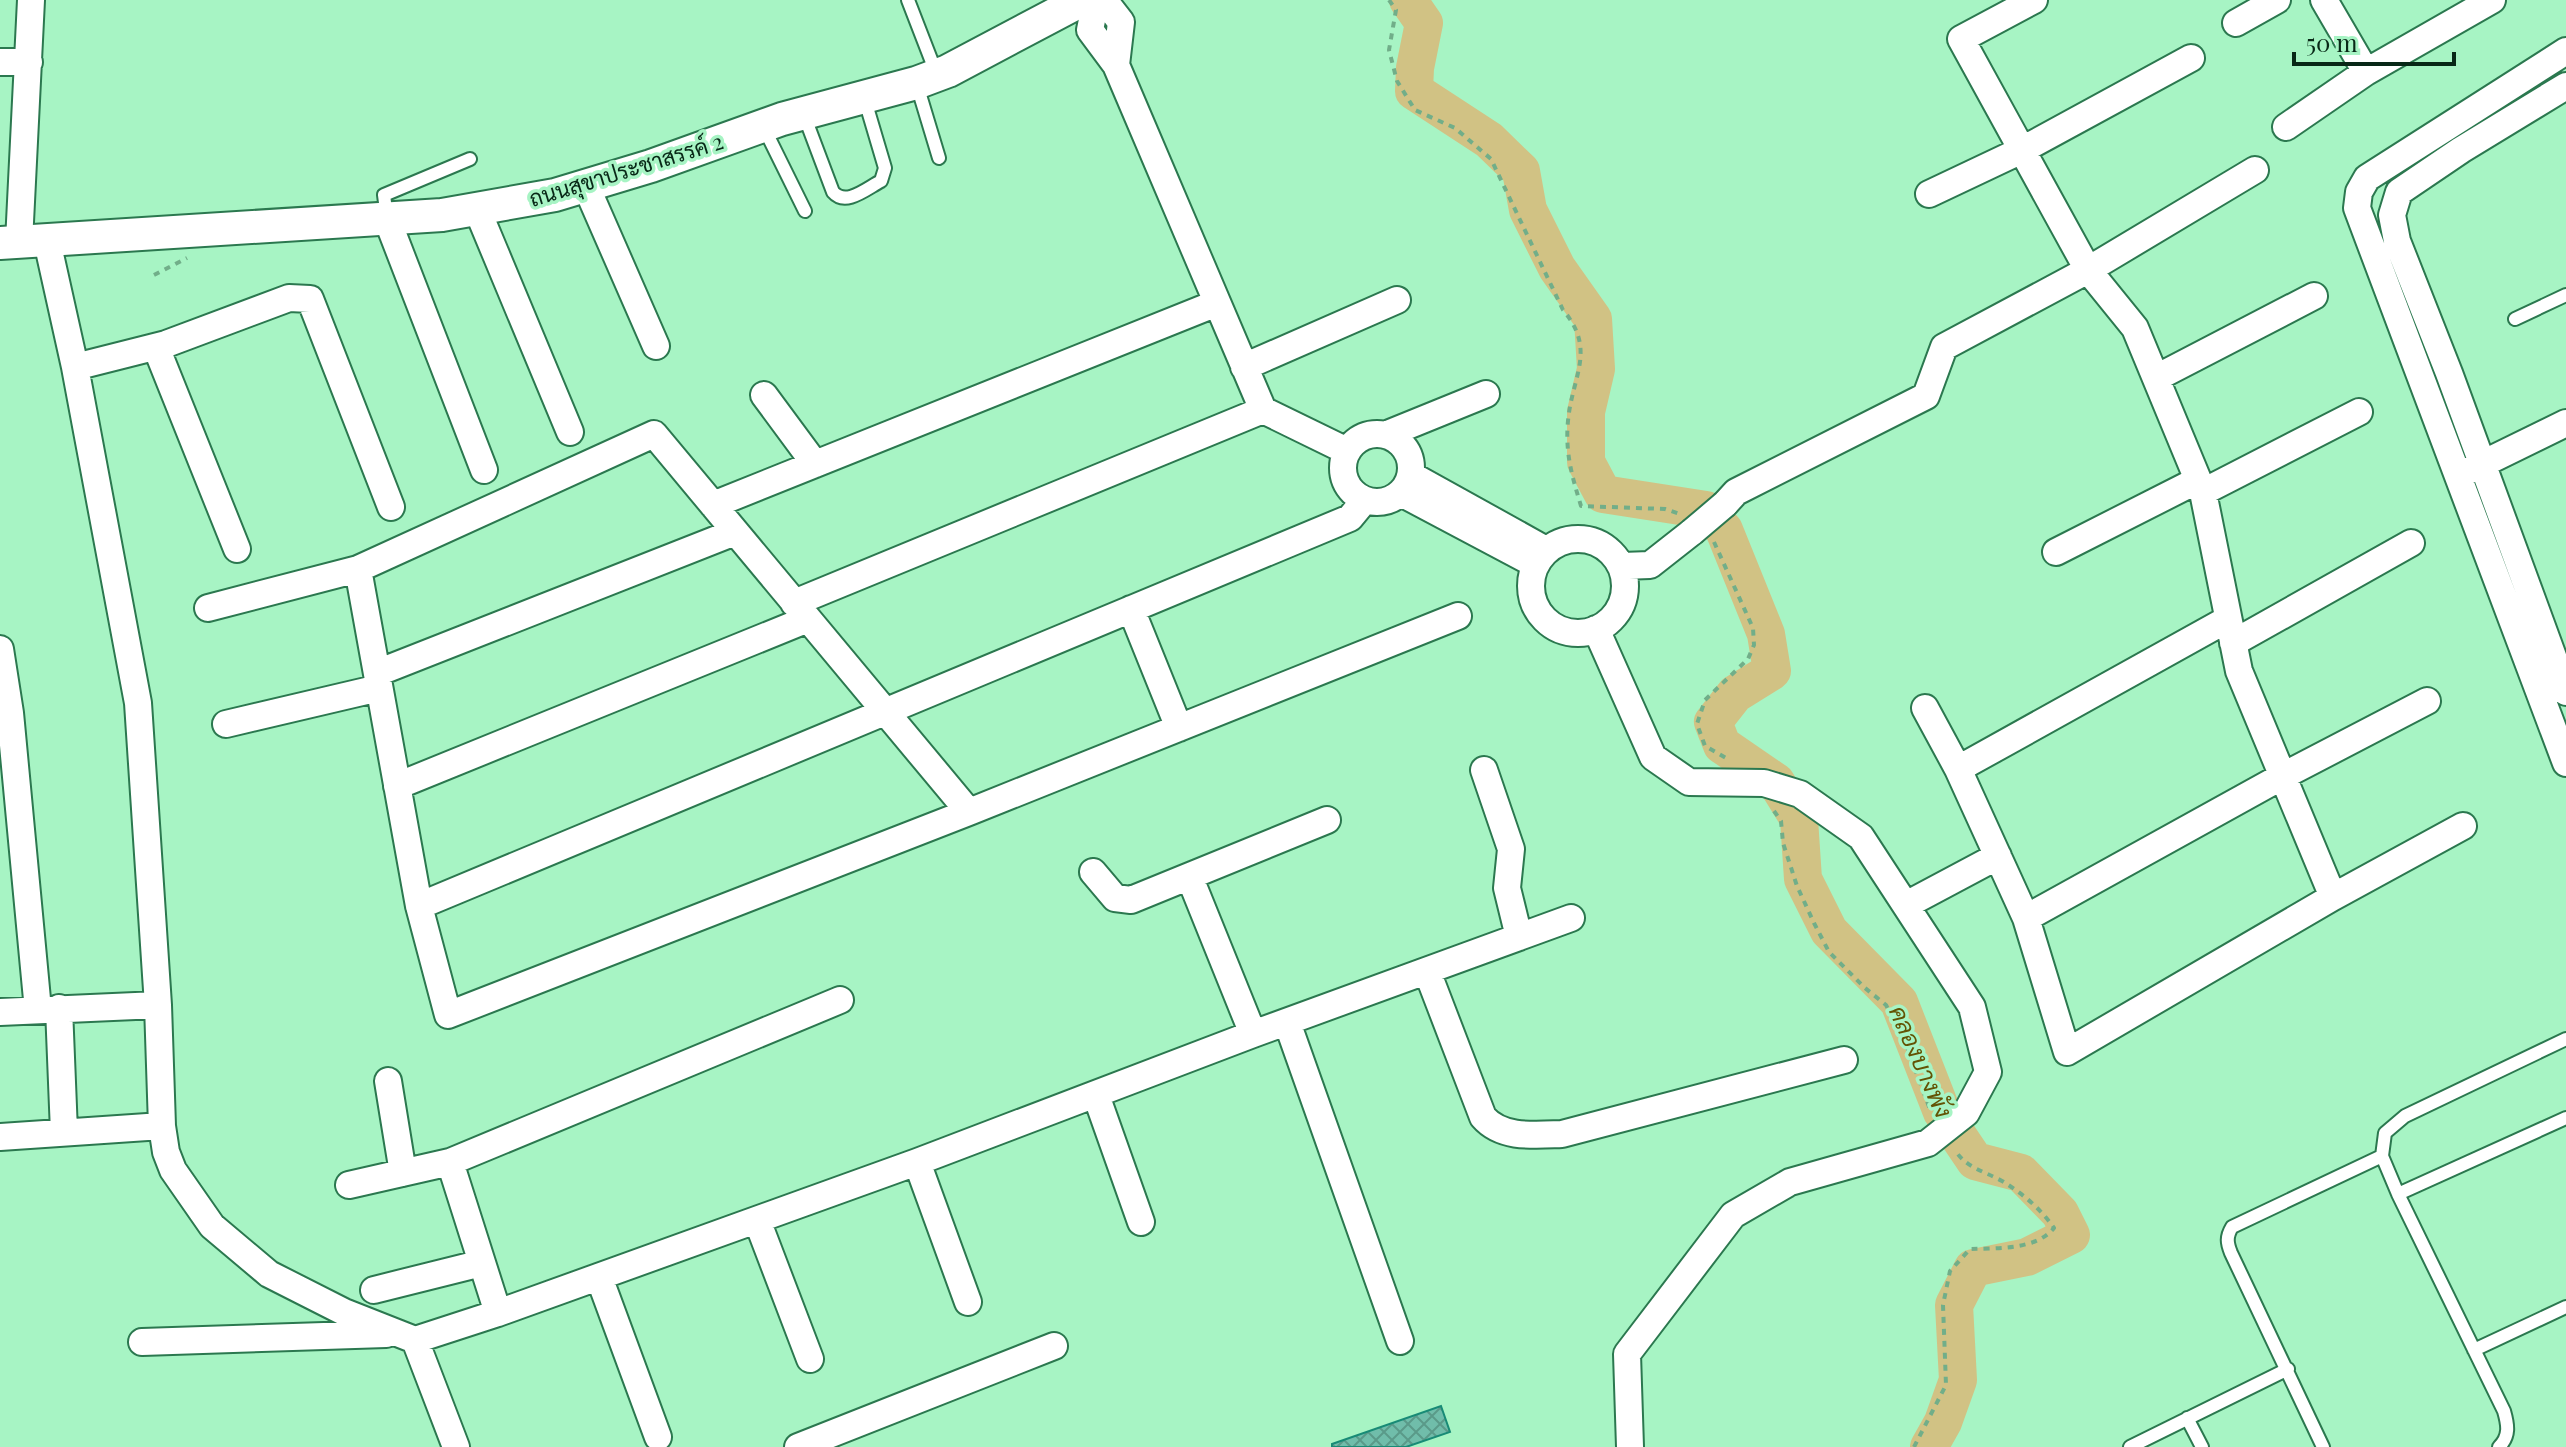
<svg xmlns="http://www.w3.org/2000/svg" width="2566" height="1447" font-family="'Playfair Display',Sarabun,serif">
  <defs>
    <pattern id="building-cross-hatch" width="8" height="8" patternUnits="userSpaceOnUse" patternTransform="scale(2)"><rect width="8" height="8" fill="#70bdaa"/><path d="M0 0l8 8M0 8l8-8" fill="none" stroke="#5a9a89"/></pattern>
  </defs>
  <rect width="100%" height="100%" fill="#a7f4c4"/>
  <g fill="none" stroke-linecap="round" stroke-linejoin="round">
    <path stroke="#d1c284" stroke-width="38" d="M1408,0L1424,23L1415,68L1414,91L1489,140L1521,171L1528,210L1557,268L1593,319L1596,369L1586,412V462L1603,494L1706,510L1724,530L1766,634L1772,671L1735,694L1713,722L1722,745L1776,782L1799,819L1803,879L1829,931L1899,1002L1942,1112L1975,1161L2021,1173L2060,1213L2071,1235L2027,1257L1973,1268L1954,1305L1958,1380L1943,1422L1929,1447"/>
  </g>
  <path fill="url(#building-cross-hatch)" stroke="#188b76" stroke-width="2" d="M1441,1406L1450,1432L1406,1447H1332V1444Z"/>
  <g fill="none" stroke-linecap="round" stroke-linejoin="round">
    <defs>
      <path id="service" d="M908,0L937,75
        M917,85L939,158
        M804,115L833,192C846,207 867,188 881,181L885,168L864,97
        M764,128L805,211
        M387,218L384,195L470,159
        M2515,319L2566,295
        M2398,1194L2566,1118
        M2474,1350L2566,1307
        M2187,1418L2202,1447
        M2130,1447L2288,1369
        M2323,1447L2231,1253C2227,1243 2226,1237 2232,1227L2382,1156
        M2499,1447C2510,1436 2508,1425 2504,1411L2398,1194L2382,1156L2385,1133L2405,1116L2566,1039"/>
      <path id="minor" d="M1096,0L1090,30L1116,65L1263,410L1347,451
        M1104,0L1121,22L1116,65
        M2034,0L1961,39L2088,270L2135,328L2203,492L2239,671L2333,897
        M2324,0L2366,72
        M2236,23L2277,0
        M2566,51L2367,178L2359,192L2357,208L2566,763
        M0,62H29
        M2566,86L2461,150L2399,192L2392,215L2397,241L2449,373L2566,692
        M2286,127L2366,72L2492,0
        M586,186L656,346
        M1929,194L2022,150L2191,58
        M477,209L570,432
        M387,219L484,470
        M47,241L75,367L138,703L158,1005L162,1126L166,1152L173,1170L212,1226L269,1274L344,1312L415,1340L498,1313L917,1162L1253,1034L1571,918
        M19,242L31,0
        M156,347L237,549
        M75,367L166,344L289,298L310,299L391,507
        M1244,367L1397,300
        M2156,378L2314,296
        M764,395L815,464
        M1343 468a34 34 0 1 1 68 0a34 34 0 1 1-68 0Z
        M1385,435L1486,394
        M2470,470L2566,423
        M1411,475L1546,550
        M2203,492L2359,412
        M1401,493L1535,564
        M1725,504L1736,492L1926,396L1944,347L2088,270L2255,170
        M713,505L1217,303
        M1531 586a47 47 0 1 1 94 0a47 47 0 1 1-94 0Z
        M2056,552L2198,480
        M1622,566L1650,565L1692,532
        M358,569L419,906L448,1015L969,812L1458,616
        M794,603L1263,410
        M208,608L358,569L654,434L969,812
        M1131,609L1179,728
        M2228,619L1958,769L2026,918L2067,1052L2333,897L2463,826
        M1596,629L1653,757L1689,782L1764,783L1800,794L1861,837L1972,1007L1988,1072L1966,1113L1928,1143L1790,1182L1733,1215L1627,1354L1630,1447
        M2233,643L2411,543
        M0,649L10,713L38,1010
        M377,673L735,532
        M1925,708L1958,769
        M226,724L379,688
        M1484,770L1511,849L1507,888L1519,937
        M397,786L808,619
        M1093,872L1115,898L1131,900L1327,820
        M1190,878L1253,1034
        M1906,905L1998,856
        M419,906L1350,518L1364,501
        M2026,918L2283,776L2427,701
        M1427,971L1483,1117C1502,1139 1535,1135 1562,1134L1844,1060
        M59,1008L64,1132
        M0,1012L158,1005
        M1287,1022L1400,1341
        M388,1081L403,1173
        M1096,1095L1141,1222
        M0,1137L162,1126
        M450,1162L498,1313
        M917,1162L968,1302
        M349,1185L450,1162L840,1000
        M757,1220L810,1359
        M599,1277L658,1437
        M374,1290L482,1263
        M415,1340L456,1447
        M142,1342L386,1334
        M798,1447L1054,1346"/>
      <path id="tertiary" d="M0,243L442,215L555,195L651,166L782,119L916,83L948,71L1082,0"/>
    </defs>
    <use href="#service" stroke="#2b784f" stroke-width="16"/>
    <use href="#minor" stroke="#2b784f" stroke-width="30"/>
    <use href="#tertiary" stroke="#2b784f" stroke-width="36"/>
    <path stroke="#71ae89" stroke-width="4" stroke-dasharray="6 6" stroke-linecap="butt" d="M1389,0L1396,10L1389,50L1397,81L1415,110L1455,128L1491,159L1563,310C1597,350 1572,376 1568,421C1565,453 1572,476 1581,506L1665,509L1680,514
      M154,275L187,258
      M1714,542L1753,628L1754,645L1748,659L1705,700L1697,724L1705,746L1726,758
      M1774,811L1781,821L1783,843L1797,886L1814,923L1829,952L1865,988L1886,1005L1904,1039L1931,1112
      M1914,1447L1946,1385L1943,1305L1950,1271L1970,1249C1998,1248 2036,1250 2054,1228C2041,1209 2022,1193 2002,1181C1984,1171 1966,1168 1955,1150"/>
    <use href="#service" stroke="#fff" stroke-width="12"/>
    <use href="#minor" stroke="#fff" stroke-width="26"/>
    <use href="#tertiary" stroke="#fff" stroke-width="32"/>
    <defs>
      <path id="minor-bridge" d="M1692,532L1725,504"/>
    </defs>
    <use href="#minor-bridge" stroke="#2b784f" stroke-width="30" stroke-linecap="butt"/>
    <use href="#minor-bridge" stroke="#fff" stroke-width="26"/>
  </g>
  <g text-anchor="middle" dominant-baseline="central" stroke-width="7" stroke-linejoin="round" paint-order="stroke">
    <g font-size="22" fill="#082817" stroke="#a7f4c4">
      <text transform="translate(626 169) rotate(-17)">ถนนสุขาประชาสรรค์ 2</text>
    </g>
    <g font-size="24" font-style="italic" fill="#635304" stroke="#a7f4c4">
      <text transform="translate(1922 1061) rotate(66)">คลองบางพัง</text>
    </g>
  </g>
  <path d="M2294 52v12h160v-12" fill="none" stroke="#082817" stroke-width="4"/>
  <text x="2306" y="52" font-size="24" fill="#082817" stroke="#a7f4c4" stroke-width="6" paint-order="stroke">50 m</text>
</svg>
